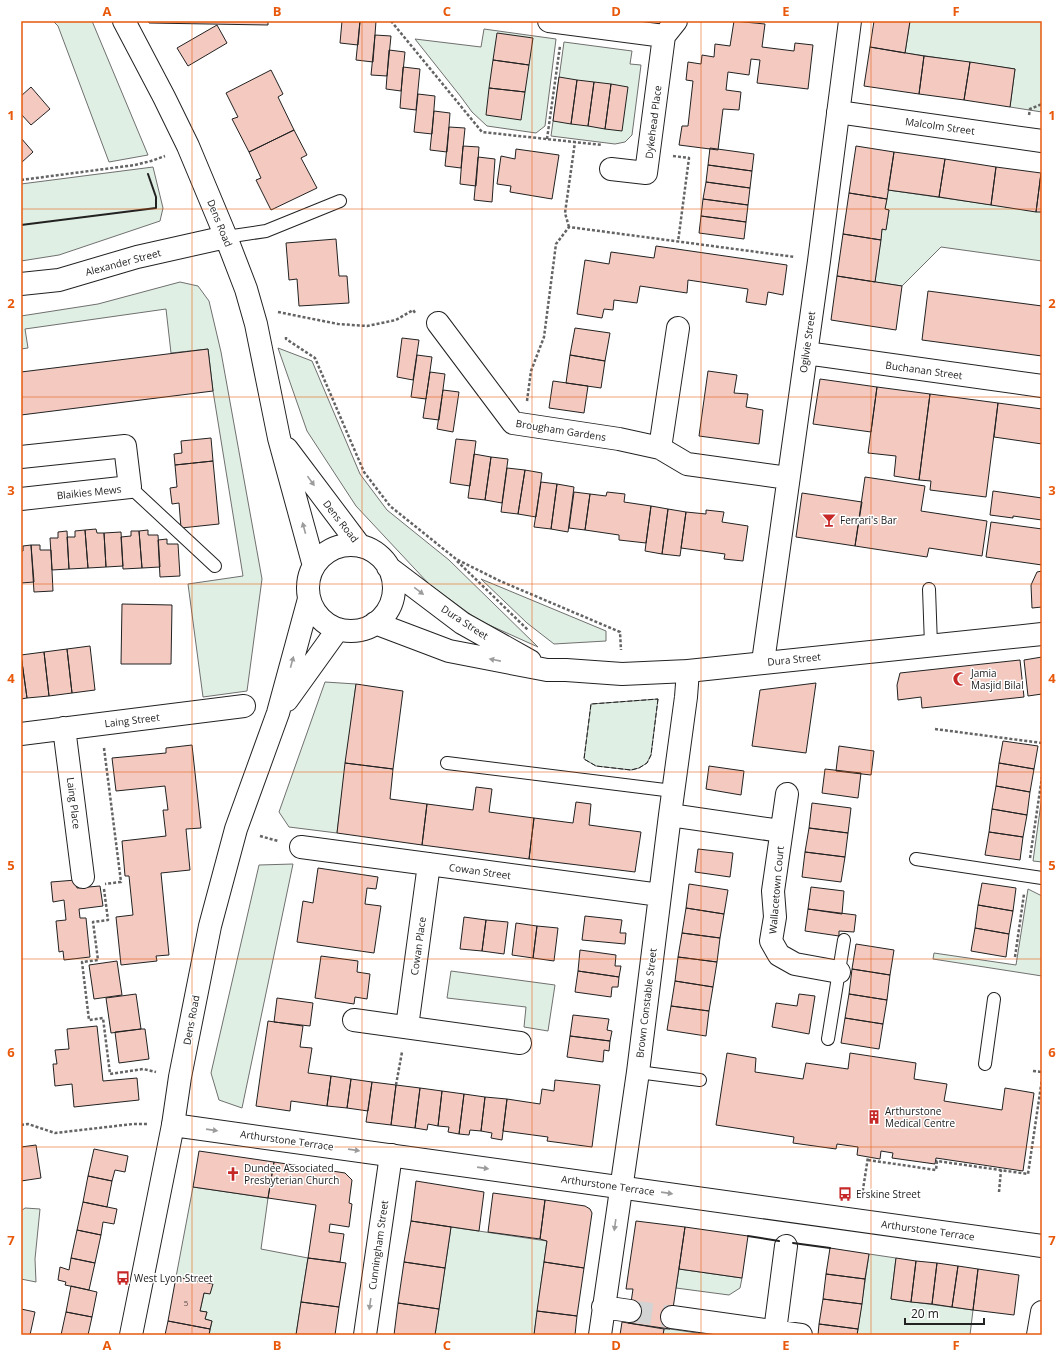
<svg xmlns="http://www.w3.org/2000/svg" width="1063" height="1356" font-family="'Open Sans',sans-serif">
  <rect width="100%" height="100%" fill="#fff"/>
  <path fill="#e0efe3" stroke="#6f6f6f" d="M53,21H92L148,155L109,162L58,26Z
    M910,21H1042V112L1010,107L1015,69L905,53Z
    M484,29L556,39L545,126L536,133L487,126L472,112L461,97L415,39L481,47Z
    M564,42L632,51L630,64L641,65L632,135L625,142L615,144L551,136Z
    M153,167L163,208L160,221L59,255L21,261V184Z
    M888,190L1042,212V261L941,247L902,286L875,282L882,229H886L889,210L885,209Z
    M180,282L198,286L209,301L221,352L262,579L247,691L203,697L188,584L243,576L213,391L208,349L171,353L166,309L25,329L28,348L21,349V316L98,304Z
    M278,348L312,361L360,474L387,510L449,560L538,647L478,620L429,584L356,506L307,431Z
    M481,579L606,631V641L554,644L527,623Z
    M325,682L356,684L337,833L289,827L279,812Z
    M658,699L651,755L647,763L639,768L631,770L596,766L584,759L591,704Z
    M1042,796V862L1033,861Z
    M293,864L242,1108L219,1100L211,1073L259,865Z
    M1028,889L1042,896V976L933,959L934,953L1016,965Z
    M451,971L555,985L548,1031L524,1027L526,1007L447,998Z
    M193,1187L268,1198L261,1249L308,1258L296,1335H209L212,1321L205,1319L207,1312L200,1311L204,1293H210L212,1284L176,1277Z
    M25,1208L40,1209L35,1259L36,1282L21,1279V1211Z
    M451,1227L547,1241L534,1335H435Z
    M869,1254L896,1258L891,1299L973,1310L970,1335H857Z
    M679,1269L742,1278L740,1288L729,1295L676,1288Z
    M664,1329H670L711,1335H663Z"/>
  <path fill="#f3c9c0" stroke="#222" d="M148,21H268V25L149,23Z
    M342,21H360L358,45L340,43Z
    M360,21H376L373,62L356,60Z
    M734,21L765,24L762,47L794,51L795,43L813,45L808,89L757,83L760,60L751,59L749,75L728,72L726,90L741,92L739,110L723,109L718,150L679,145L682,126H688L693,81L686,80L688,62L701,64L702,55L714,57L715,44L730,46Z
    M874,21H910L905,53L870,47Z
    M217,25L227,43L188,66L177,48Z
    M497,33L533,38L529,65L493,60Z
    M375,35L391,36L387,76L371,75Z
    M870,47L924,56L919,94L864,86Z
    M389,50L405,52L401,91L386,89Z
    M924,56L970,62L964,100L919,94Z
    M493,60L529,65L525,92L489,88Z
    M970,62L1015,69L1010,107L964,100Z
    M403,67L420,69L416,110L400,108Z
    M271,70L283,94L278,97L294,130L249,152L232,119L238,117L226,93Z
    M559,77L577,80L571,124L553,121Z
    M577,80L594,82L588,126L571,124Z
    M594,82L611,84L605,129L588,126Z
    M611,84L628,87L622,131L605,129Z
    M31,87L50,109L31,125L21,114V96Z
    M489,88L525,92L521,120L486,115Z
    M418,94L435,96L432,134L414,132Z
    M434,111L450,113L447,152L430,150Z
    M449,127L465,128L461,168L445,166Z
    M294,130L307,155L301,158L317,188L271,210L256,180L261,178L249,152Z
    M21,138L33,152L21,163Z
    M463,146L479,147L476,186L460,184Z
    M856,146L894,152L887,199L849,193Z
    M710,148L754,154L752,171L708,165Z
    M516,149L559,155L552,199L510,192L511,186L497,184L501,156L515,159Z
    M894,152L945,159L939,197L888,190Z
    M478,157L495,159L492,202L474,200Z
    M945,159L996,167L991,205L939,197Z
    M708,165L752,171L750,188L706,182Z
    M996,167L1041,173L1036,212L991,205Z
    M1041,173L1042,174V212H1036Z
    M706,182L750,188L748,205L703,199Z
    M849,193L887,199L885,209L889,210L886,230L882,229L881,240L843,234Z
    M703,199L748,205L746,222L701,216Z
    M701,216L746,222L744,239L699,233Z
    M843,234L881,240L875,282L837,276Z
    M336,239L339,276H347L349,303L299,306L297,279L289,280L286,243Z
    M656,246L787,265L783,295L768,292L766,305L746,302L748,289L688,280L687,293L640,286L637,303L614,300L613,310L604,309L602,318L577,314L585,260L609,264L611,252L654,258Z
    M837,276L902,286L896,330L831,320Z
    M928,291L1042,306V356L922,340Z
    M575,328L610,333L605,361L570,355Z
    M402,338L419,340L413,380L397,377Z
    M208,349L213,391L21,415V372Z
    M417,355L432,357L426,399L411,397Z
    M570,355L605,361L601,388L566,383Z
    M708,371L737,375L734,393L748,394L746,407L763,410L759,444L699,436Z
    M430,372L445,374L439,420L423,418Z
    M820,379L877,387L871,432L813,424Z
    M553,381L588,386L584,413L549,408Z
    M877,387L930,394L919,480L894,476L896,456L868,453Z
    M443,390L459,392L453,432L437,429Z
    M930,394L998,403L986,497L930,490L931,481L919,480Z
    M998,403L1042,409V444L994,437Z
    M211,438L213,461L175,465L174,454L182,453L181,441Z
    M456,439L476,441L470,486L450,483Z
    M474,454L491,457L485,500L468,498Z
    M491,457L508,459L502,503L485,500Z
    M213,461L219,524L181,528L179,503L172,504L170,488L177,487L175,465Z
    M507,468L525,470L518,514L501,512Z
    M525,470L542,473L536,517L518,514Z
    M865,477L925,486L921,511L987,521L982,556L929,548L927,557L855,546Z
    M541,482L557,484L551,529L534,527Z
    M557,484L574,487L568,532L551,529Z
    M993,491L1042,498V520L1013,516V518L990,515Z
    M574,492L590,494L585,530L569,528Z
    M607,492L625,494L624,502L651,506L646,543L619,540V535L585,530L590,494L606,496Z
    M802,493L862,502L855,546L796,537Z
    M651,506L668,509L662,554L645,551Z
    M668,509L686,512L680,556L662,554Z
    M706,510L724,512L722,522L748,526L743,561L724,559L725,554L681,548L686,512L706,514Z
    M991,522L1042,529V565L986,557Z
    M96,529L97,533H104L106,567L88,568L85,530Z
    M85,530L88,568L69,569L67,537H75V531Z
    M148,530V535H158L160,567L142,568L139,531Z
    M67,531L69,569L52,570L50,538H58V532Z
    M131,531H139L142,568L123,569L121,537L131,536Z
    M121,532L123,566L106,567L104,533Z
    M167,539V544H178L180,576L160,577L158,540Z
    M31,545L34,582L21,583V551H23V546Z
    M31,545H40V550H51L53,591L34,592Z
    M1042,571V607L1032,608L1031,585L1037,572Z
    M122,604L172,605L171,664H121Z
    M90,646L95,690L72,693L67,649Z
    M67,649L72,693L49,696L44,652Z
    M44,652L49,696L27,698L21,655Z
    M21,655L27,698L21,699Z
    M1042,657V694L1028,696L1024,660Z
    M1020,660L1024,697L922,708L921,697L898,700L897,685L900,673Z
    M816,683L806,753L752,746L760,690Z
    M356,684L403,691L393,769L345,763Z
    M1003,741L1038,746L1034,769L999,763Z
    M192,745L201,828L186,829L190,870L161,873L169,955L156,956L157,961L121,965L116,917L133,915L129,876H125L122,841L166,836L163,810H168L165,786L116,791L112,758L166,753V748Z
    M839,746L874,751L871,775L836,771Z
    M345,763L393,769L390,799L427,804L422,845L337,833Z
    M999,763L1034,769L1030,792L996,786Z
    M709,766L744,771L741,795L706,789Z
    M825,769L861,773L858,798L822,793Z
    M996,786L1030,792L1027,815L992,809Z
    M476,787L492,789L489,812L534,818L529,859L422,845L427,804L473,810Z
    M576,802L591,804L589,825L641,832L635,872L529,859L534,818L573,823Z
    M812,803L851,808L848,833L809,828Z
    M992,809L1027,815L1023,837L989,832Z
    M809,828L848,833L845,857L805,852Z
    M989,832L1023,837L1020,860L985,855Z
    M698,849L733,853L730,877L695,872Z
    M805,852L845,857L841,882L802,877Z
    M318,868L378,877L376,889L367,888L365,904L381,906L374,953L297,942L303,901L313,903Z
    M76,880L77,888L100,886L103,906L79,909L80,918H86L90,957L64,960L63,951L59,952L56,921L66,920L64,900L53,902L51,882Z
    M982,883L1016,888L1013,911L978,905Z
    M689,884L728,890L724,914L686,908Z
    M811,887L844,891L842,914L808,909Z
    M978,905L1013,911L1009,934L975,928Z
    M686,908L724,914L720,938L682,933Z
    M808,909L856,915L854,932L839,931V936L805,931Z
    M585,916L622,920L620,933H626L625,944L582,940Z
    M464,917L486,920L482,951L460,949Z
    M486,920L508,922L504,954L482,951Z
    M516,923L537,926L533,958L512,955Z
    M537,926L558,928L554,961L533,958Z
    M975,928L1009,934L1006,957L971,951Z
    M682,933L720,938L717,962L678,957Z
    M856,944L894,950L890,975L852,969Z
    M580,950L616,955L615,966H621L619,977L578,971Z
    M321,956L358,961L357,972L370,974L367,999L355,997L354,1004L315,998Z
    M678,957L717,962L713,987L675,981Z
    M117,961L122,995L94,999L89,965Z
    M852,969L890,975L887,1000L849,994Z
    M578,971L619,977L618,987H612L611,997L575,992Z
    M675,981L713,987L709,1011L671,1006Z
    M136,994L141,1029L111,1033L106,998Z
    M799,994L815,996L809,1034L772,1027L776,1003L797,1006Z
    M849,994L887,1000L883,1024L845,1018Z
    M277,998L313,1003L310,1026L274,1022Z
    M671,1006L709,1011L706,1036L667,1030Z
    M573,1015L609,1019L607,1030L612,1031L610,1041L570,1036Z
    M845,1018L883,1024L879,1049L841,1043Z
    M268,1021L303,1026L300,1047L312,1048L308,1073L331,1076L327,1106L291,1101L290,1111L256,1106Z
    M97,1026L103,1081L137,1078L139,1100L74,1107L72,1084L55,1086L53,1064H57L55,1050L69,1049L67,1029Z
    M141,1029H145L149,1059L119,1063L115,1032Z
    M570,1036L610,1041L609,1051L604,1050L603,1062L567,1057Z
    M727,1053L756,1058L755,1072L803,1079L806,1063L848,1069L850,1053L916,1063L914,1079L947,1084L944,1101L1002,1110L1005,1088L1034,1093L1023,1171L936,1158L935,1164L892,1158L893,1153L881,1151L880,1159L857,1155L858,1147L837,1144L836,1149L793,1143L794,1137L716,1125Z
    M331,1076L351,1079L347,1108L327,1106Z
    M351,1079L372,1082L368,1111L347,1108Z
    M555,1080L600,1085L592,1147L547,1141L548,1137L503,1131L507,1099L540,1104L542,1089L554,1091Z
    M372,1082L396,1085L391,1125L366,1122Z
    M396,1085L420,1088L415,1128L391,1125Z
    M420,1088L442,1091L438,1126L428,1124L427,1130L415,1128Z
    M442,1091L464,1094L459,1134L448,1132L449,1127L438,1126Z
    M464,1094L485,1097L481,1131L470,1130L469,1135L459,1134Z
    M485,1097L507,1099L502,1140L491,1138L492,1133L481,1131Z
    M36,1145L41,1178L21,1181V1147Z
    M94,1149L128,1156L125,1172L115,1170L112,1181L88,1176Z
    M199,1151L274,1162L268,1198L193,1187Z
    M274,1162L345,1173L352,1180L349,1203L352,1204L349,1227L330,1224L329,1232L344,1234L340,1262L308,1258L316,1205L268,1198Z
    M88,1176L112,1181L107,1207L83,1202Z
    M416,1181L484,1192L479,1231L411,1221Z
    M493,1193L545,1200L540,1239L488,1232Z
    M545,1200L585,1206L590,1209L592,1213L584,1268L544,1262L547,1241L540,1239Z
    M83,1202L117,1209L114,1224L103,1222L101,1235L77,1230Z
    M411,1221L451,1227L445,1268L404,1262Z
    M636,1221L685,1227L670,1329L628,1323L633,1289H626Z
    M685,1227L748,1236L742,1278L679,1269Z
    M77,1230L101,1235L95,1263L71,1258Z
    M830,1248L869,1254L865,1279L826,1274Z
    M71,1258L95,1263L89,1290L65,1285L66,1282L58,1280L60,1267L69,1270Z
    M308,1258L346,1263L339,1307L301,1302Z
    M896,1258L916,1261L911,1302L891,1299Z
    M916,1261L937,1263L932,1304L911,1302Z
    M404,1262L445,1268L439,1309L398,1303Z
    M544,1262L584,1268L577,1316L537,1311Z
    M937,1263L958,1266L952,1307L932,1304Z
    M958,1266L978,1269L973,1310L952,1307Z
    M978,1269L1019,1275L1014,1315L973,1310Z
    M826,1274L865,1279L862,1304L823,1299Z
    M176,1277L213,1284L210,1294L204,1293L200,1311L207,1312L205,1319L212,1321L210,1329L168,1321Z
    M71,1286L97,1292L92,1317L66,1312Z
    M823,1299L862,1304L858,1329L819,1324Z
    M301,1302L339,1307L335,1335H296Z
    M398,1303L439,1309L435,1335H394Z
    M21,1309L35,1312L30,1335H21Z
    M537,1311L577,1316L575,1335H534Z
    M66,1312L92,1317L88,1335H61Z
    M168,1321L210,1329L209,1335H165Z
    M622,1322L664,1329L663,1335H620Z
    M819,1324L858,1329L857,1335H818Z"/>
  <g fill="none" stroke-linecap="round" stroke-linejoin="round">
    <path stroke="#d3d3d3" stroke-width="22" stroke-dasharray="22 11" stroke-linecap="butt" d="M630,1311L672,1317"/>
    <defs>
      <path id="lane" d="M226,237L266,231L340,201
        M130,487L215,566
        M929,589L931,645
        M447,763L673,791
        M916,859L1042,878
        M828,1039L844,940
        M985,1064L994,999
        M638,1072L700,1080"/>
      <path id="street" d="M549,21L664,36
        M838,112L1042,141
        M611,169L646,173L664,36L676,21
        M438,323L513,423L619,439L660,448L687,464L788,478
        M806,353L1042,386
        M660,448L678,328
        M21,457L125,446L130,487L21,499
        M763,662L819,261L850,21
        M64,728L83,877
        M21,734L244,706
        M787,794L773,891L775,917L771,941L779,955L795,964L839,972
        M670,815L781,831
        M301,847L660,895
        M354,1020L520,1043
        M407,1027L429,864
        M603,1307L630,1311
        M672,1317L801,1335
        M775,1331L786,1246
        M365,1335L391,1155
        M600,1335L638,1072L670,815L686,697L688,671
        M1038,1335L1042,1312"/>
      <path id="secondary" d="M124,21L164,97L188,146L226,237L246,289L256,324L279,438L314,566
        M21,284L59,280L137,257L226,237
        M287,449L360,546
        M308 588a43 43 0 1 1 86 0a43 43 0 1 1-86 0Z
        M388,567L462,623L530,661
        M375,623L449,651L547,670H566L622,674L688,671L1042,634
        M287,700L338,629
        M173,1125L180,1077L210,926L236,829L278,713L309,599"/>
      <path id="primary" d="M131,1335L173,1125L1042,1246"/>
    </defs>
    <use href="#lane" stroke="#222" stroke-width="14"/>
    <use href="#street" stroke="#222" stroke-width="24"/>
    <use href="#secondary" stroke="#222" stroke-width="24"/>
    <use href="#primary" stroke="#222" stroke-width="24"/>
    <path stroke="#646464" stroke-width="2.5" stroke-dasharray="3 2" stroke-linecap="butt" d="M391,21L482,132L602,145
      M1029,115L1030,109L1042,104
      M547,139L560,46
      M673,156L689,158L678,242
      M21,180L135,165L151,161L165,156
      M569,227L565,213L575,142
      M278,312L338,324L367,326L396,320L413,310L416,314
      M286,337V339L315,358L364,472L390,506L456,559L500,581L620,632L621,650
      M527,401L531,371L544,337L556,244L569,227L795,257
      M457,561L528,630
      M935,729L1042,743
      M104,748L121,882L105,884
      M260,836L278,841
      M1030,858L1042,777
      M104,889L108,920L93,922L98,960L82,962L89,1020L103,1018L110,1074L143,1069L156,1072
      M1015,957L1024,894
      M1033,1071L1042,1072
      M396,1085L402,1052
      M21,1125L28,1124L55,1133L133,1124H148
      M868,1160L936,1170L937,1161L1028,1174L1042,1079
      M999,1192L1001,1170
      M862,1196L868,1157"/>
    <use href="#lane" stroke="#fff" stroke-width="12"/>
    <use href="#street" stroke="#fff" stroke-width="22"/>
    <use href="#secondary" stroke="#fff" stroke-width="22"/>
    <use href="#primary" stroke="#fff" stroke-width="22"/>
    <path stroke="#222" stroke-width="1" stroke-dasharray="5 2" stroke-linecap="butt" d="M658,699L651,755L647,763L639,768L631,770L596,766L584,759L591,704Z"/>
    <path stroke="#222" stroke-width="2" d="M21,225L156,208V197L148,174
      M748,1236L779,1241
      M793,1243L830,1248"/>
  </g>
  <defs><path id="oneway-solid" d="M-6-.8H1V-3.2L6.5 0L1 3.2V.8H-6Z"/></defs>
  <g fill="#9c9c9c">
    <use href="#oneway-solid" transform="translate(311 481) rotate(54)"/>
    <use href="#oneway-solid" transform="translate(304 528) rotate(-105)"/>
    <use href="#oneway-solid" transform="translate(419 591) rotate(37)"/>
    <use href="#oneway-solid" transform="translate(495 660) rotate(-169)"/>
    <use href="#oneway-solid" transform="translate(292 662) rotate(-75)"/>
    <use href="#oneway-solid" transform="translate(212 1130) rotate(8)"/>
    <use href="#oneway-solid" transform="translate(354 1150) rotate(8)"/>
    <use href="#oneway-solid" transform="translate(483 1168) rotate(8)"/>
    <use href="#oneway-solid" transform="translate(667 1193) rotate(8)"/>
    <use href="#oneway-solid" transform="translate(615 1225) rotate(98)"/>
    <use href="#oneway-solid" transform="translate(370 1304) rotate(98)"/>
  </g>
  <path fill="none" stroke="#e8590c" stroke-width="1" stroke-opacity="0.55" d="M192,21V1335M362,21V1335M532,21V1335M701,21V1335M871,21V1335M21,209H1042M21,397H1042M21,584H1042M21,772H1042M21,959H1042M21,1147H1042"/>
  <defs>
    <symbol id="bar-bare" viewBox="-9 -9 18 18"><path d="M-6-5H6L.8 .8V4.5H3.5V6h-7V4.5H-.8V.8Z" fill="#c62828" stroke="#fff" stroke-width="2.5" paint-order="stroke"/></symbol>
    <symbol id="mosque-bare" viewBox="-9 -9 18 18"><path d="M3.5-4.9A6 6 0 1 0 3.5 4.9A5 5 0 1 1 3.5-4.9Z" fill="#c62828" stroke="#fff" stroke-width="2.5" paint-order="stroke"/></symbol>
    <symbol id="building-bare" viewBox="-9 -9 18 18"><path d="M-4-6H4V6H1V3H-1V6H-4ZM-2.5-4.3h1.7v1.8h-1.7ZM.8-4.3h1.7v1.8H.8ZM-2.5-1h1.7V.8h-1.7ZM.8-1h1.7V.8H.8Z" fill="#c62828" stroke="#fff" stroke-width="2.5" paint-order="stroke"/></symbol>
    <symbol id="church-bare" viewBox="-9 -9 18 18"><path d="M-1.2-6h2.4v3.5h3.3v2.4h-3.3V6h-2.4V-.1h-3.3v-2.4h3.3Z" fill="#c62828" stroke="#fff" stroke-width="2.5" paint-order="stroke"/></symbol>
    <symbol id="bus-bare" viewBox="-9 -9 18 18"><path d="M-5-6H5V4H4V6H2V4H-2V6H-4V4H-5ZM-3.5-4V0h7V-4ZM-3.5 1.2v1.5H-2V1.2ZM2 1.2v1.5H3.5V1.2Z" fill="#c62828" stroke="#fff" stroke-width="2.5" paint-order="stroke"/></symbol>
  </defs>
  <g fill-rule="evenodd">
    <use href="#bar-bare" x="819" y="510" width="20" height="20"/>
    <use href="#mosque-bare" x="950" y="669" width="20" height="20"/>
    <use href="#building-bare" x="864" y="1107" width="20" height="20"/>
    <use href="#church-bare" x="223" y="1164" width="20" height="20"/>
    <use href="#bus-bare" x="835" y="1184" width="20" height="20"/>
    <use href="#bus-bare" x="113" y="1268" width="20" height="20"/>
  </g>
  <g text-anchor="middle" dominant-baseline="central" stroke-width="3" stroke-linejoin="round" paint-order="stroke">
    <g font-size="8" fill="#564c4a">
      <text x="186" y="1302">5</text>
    </g>
    <g font-size="10" fill="#222" stroke="#fff">
      <text transform="translate(653 122) rotate(-83)">Dykehead Place</text>
      <text transform="translate(940 126) rotate(8)">Malcolm Street</text>
      <text transform="translate(220 223) rotate(68)">Dens Road</text>
      <text transform="translate(123 262) rotate(-15)">Alexander Street</text>
      <text transform="translate(807 342) rotate(-82)">Ogilvie Street</text>
      <text transform="translate(924 370) rotate(8)">Buchanan Street</text>
      <text transform="translate(561 430) rotate(9)">Brougham Gardens</text>
      <text transform="translate(89 492) rotate(-6)">Blaikies Mews</text>
      <text transform="translate(341 521) rotate(52)">Dens Road</text>
      <text transform="translate(465 622) rotate(33)">Dura Street</text>
      <text transform="translate(794 659) rotate(-6)">Dura Street</text>
      <text transform="translate(132 720) rotate(-7)">Laing Street</text>
      <text transform="translate(74 803) rotate(83)">Laing Place</text>
      <text transform="translate(480 871) rotate(8)">Cowan Street</text>
      <text transform="translate(776 890) rotate(-85)">Wallacetown Court</text>
      <text transform="translate(418 946) rotate(-82)">Cowan Place</text>
      <text transform="translate(646 1003) rotate(-83)">Brown Constable Street</text>
      <text transform="translate(191 1020) rotate(-79)">Dens Road</text>
      <text transform="translate(287 1140) rotate(8)">Arthurstone Terrace</text>
      <text transform="translate(608 1185) rotate(8)">Arthurstone Terrace</text>
      <text transform="translate(928 1230) rotate(8)">Arthurstone Terrace</text>
      <text transform="translate(378 1245) rotate(-82)">Cunningham Street</text>
    </g>
    <g font-size="10" fill="#222" stroke="#fff" text-anchor="start">
      <text x="840" y="520">Ferrari's Bar</text>
      <text x="971" y="673">Jamia<tspan x="971" dy="12">Masjid Bilal</tspan></text>
      <text x="885" y="1111">Arthurstone<tspan x="885" dy="12">Medical Centre</tspan></text>
      <text x="244" y="1168">Dundee Associated<tspan x="244" dy="12">Presbyterian Church</tspan></text>
      <text x="856" y="1194">Erskine Street</text>
      <text x="134" y="1278">West Lyon Street</text>
    </g>
  </g>
  <rect width="1063" height="1356" fill="none" stroke="#ffffff" stroke-width="44"/>
  <path d="M905 1318v6h79v-6" fill="none" stroke="#222222" stroke-width="2"/>
  <text x="911" y="1318" font-size="12" fill="#222222" stroke="#ffffff" stroke-width="3" paint-order="stroke">20 m</text>
  <rect x="22" y="22" width="1019" height="1312" fill="none" stroke="#e8590c" stroke-width="1.5"/>
  <g font-size="13" text-anchor="middle" font-weight="bold" fill="#e8590c">
    <text x="107" y="16">A</text>
    <text x="277" y="16">B</text>
    <text x="447" y="16">C</text>
    <text x="616" y="16">D</text>
    <text x="786" y="16">E</text>
    <text x="956" y="16">F</text>
    <text x="11" y="120">1</text>
    <text x="1052" y="120">1</text>
    <text x="11" y="308">2</text>
    <text x="1052" y="308">2</text>
    <text x="11" y="495">3</text>
    <text x="1052" y="495">3</text>
    <text x="11" y="683">4</text>
    <text x="1052" y="683">4</text>
    <text x="11" y="870">5</text>
    <text x="1052" y="870">5</text>
    <text x="11" y="1057">6</text>
    <text x="1052" y="1057">6</text>
    <text x="11" y="1245">7</text>
    <text x="1052" y="1245">7</text>
    <text x="107" y="1350">A</text>
    <text x="277" y="1350">B</text>
    <text x="447" y="1350">C</text>
    <text x="616" y="1350">D</text>
    <text x="786" y="1350">E</text>
    <text x="956" y="1350">F</text>
  </g>
</svg>
